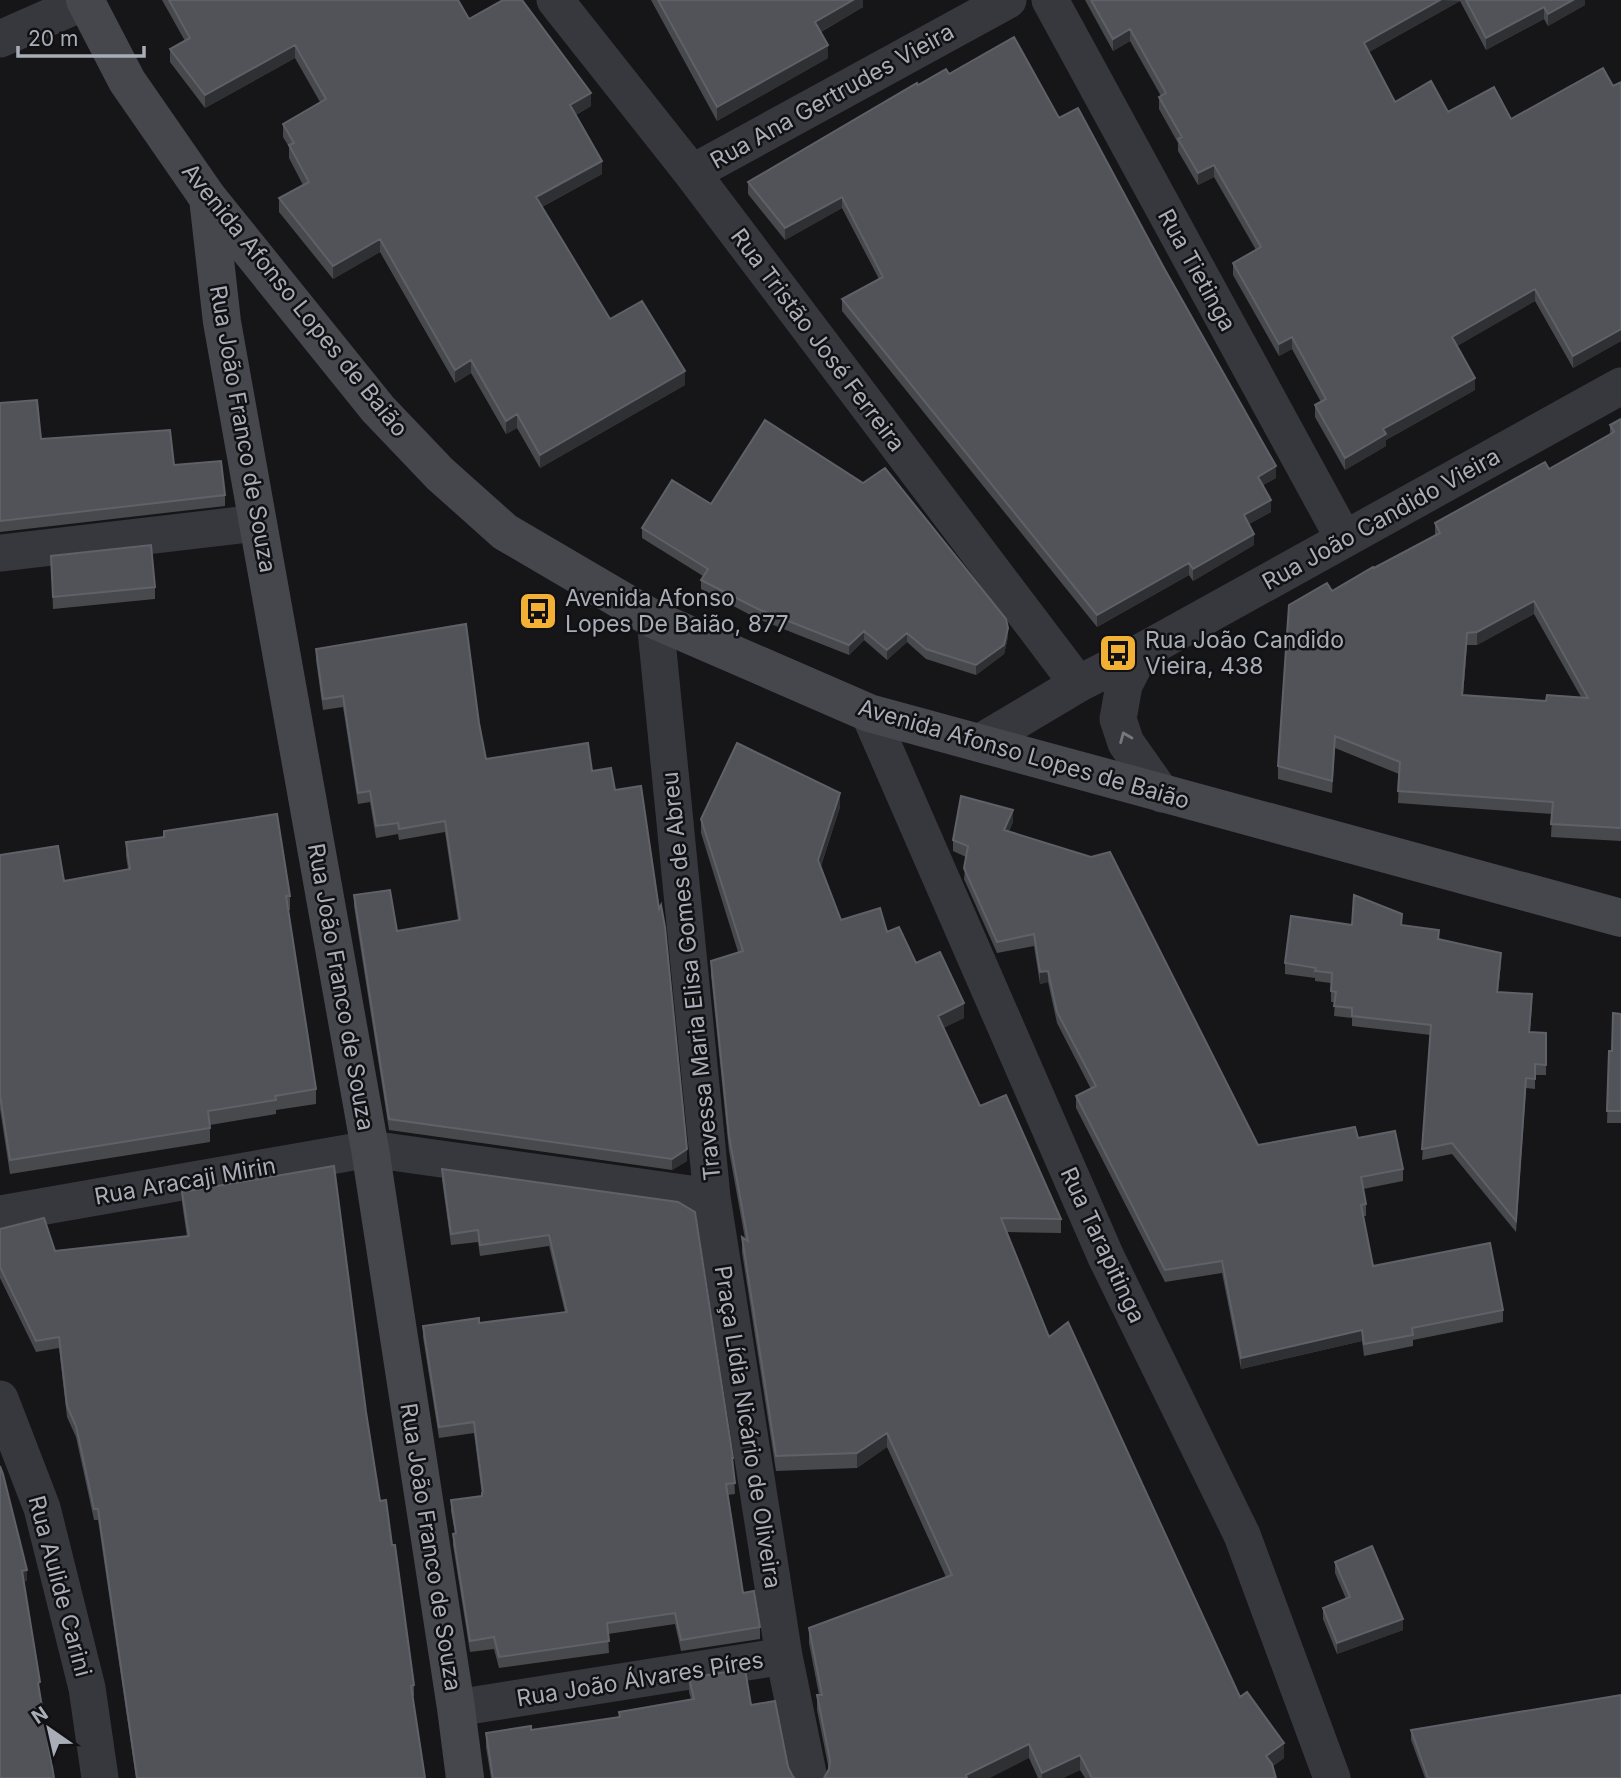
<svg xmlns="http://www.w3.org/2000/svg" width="1621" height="1778" font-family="Inter,sans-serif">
  <rect width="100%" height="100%" fill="#161618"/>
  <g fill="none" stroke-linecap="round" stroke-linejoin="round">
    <path stroke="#37383d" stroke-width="37" d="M555,0L692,173L1078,684
      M1050,0L1344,539
      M0,39L86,1
      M692,173L1008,0
      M0,553L258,523
      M655,620L712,1197L784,1656L809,1778
      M1141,652L1124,685L1118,719L1126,743L1162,794
      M869,713L1106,1257L1242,1535L1332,1778
      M979,743L1078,684L1141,652L1621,386
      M0,1214L370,1149L712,1197
      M0,1399L42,1508L87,1688L100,1778
      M456,1708L784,1656"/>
    <path stroke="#45474d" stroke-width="38" d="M85,0L127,81L208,198L378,409L440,474L505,532L655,620L869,713L1621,918
      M208,198L222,322L370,1149L456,1708L465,1778"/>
  </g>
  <path fill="#47494d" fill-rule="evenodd" d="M162,0H458L469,19L591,106L576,115L602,174L542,207L610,319L685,385L540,468L517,428L506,434L471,373L455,383L380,252L333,279L279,212V198L303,185L289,158V147L283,137V124L320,102L295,58L205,108L170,62V49L185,41Z
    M651,0H863V7L821,32L828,58L717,121Z
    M1085,0H1585V5L1548,26L1544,19L1486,50L1460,1L1369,52L1395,102L1448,112L1511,119L1613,86L1621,82V341L1573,368L1535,301L1457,346L1475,390L1386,440V446L1345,470L1315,417V405L1321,402L1292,349L1279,356L1233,275V263L1256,250L1214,177L1198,185L1178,151V143L1159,109V97L1161,96L1130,41L1113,51Z
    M949,74L1059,118L1276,478L1263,485L1271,512L1249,524L1254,545L1193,581L1189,575L1097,627L842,311V299L879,279L842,208L785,240L748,194V182L918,85Z
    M0,403L41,439L174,465L225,495V506L0,532Z
    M1621,419V841L1551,837L1552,814L1398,803L1399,774L1335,748L1332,793L1278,779V766L1332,591L1435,536V523L1549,469L1610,435V425ZM1534,614L1581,697L1546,701L1463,695L1467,645H1477Z
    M711,504L1008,637L1004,654L976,675L926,659L907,642L887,660L864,640L849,655L758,619L701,589V580L703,576L642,538V528Z
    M51,556L155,587V599L53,609Z
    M316,649L479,723L486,759L592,771L615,790L687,1161L672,1170L389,1130L354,906V895L397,931L458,920L445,832L399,840L398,834L376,838L370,802L358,804L343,707L323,710L316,660Z
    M840,807L821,866L841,920L887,932L916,963L964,1018L943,1028L980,1106L1061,1219V1233L1007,1232L1049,1337L1240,1697L1284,1758L1273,1766L1276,1778H1085L1080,1770L1063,1778H1038L1029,1758L829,1770L817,1710V1695H819L809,1643V1628L946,1577L887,1447L857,1468L776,1471L742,1252V1237L745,1239L729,1151L711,975V961L738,952L701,833V819Z
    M1013,822L1009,831L1258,1145L1358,1138L1403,1169V1181L1363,1189L1366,1204V1216H1363L1373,1266L1503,1310V1322L1413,1340V1346L1364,1356L1362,1341L1241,1369L1222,1273L1165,1282L1076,1108V1096L1091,1089L1057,1023L1048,982L1040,984L1034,946L997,953L964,879L966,857L953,851V840Z
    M126,842L290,896V910H288L316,1089V1104L276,1110V1114L210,1125V1142L10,1174L0,1109V855L64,881L128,869L126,856Z
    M1352,925H1402L1501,963L1498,992L1532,1005L1530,1032L1546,1033V1075H1535V1089L1526,1088L1516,1232L1452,1154L1422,1160L1431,1035L1352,1026V1018L1334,1016L1335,1002H1331V983L1315,981V978L1285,974V963Z
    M1621,1014V1123H1607L1609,1051H1612Z
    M442,1169L678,1202L733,1458L735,1494L727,1495L743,1593L760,1627V1639L681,1651L675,1624L608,1634L609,1653L499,1668L494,1649L470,1652L453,1545V1534L455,1533L451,1511V1500L482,1496L474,1433L439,1438L423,1337V1326L479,1323L565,1312L549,1246L480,1256L478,1242L451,1245L442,1180Z
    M182,1192L366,1412L380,1501L414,1685V1696L412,1697L425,1778H136L98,1520H94L76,1437L67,1417L59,1348L36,1352L0,1278V1229L55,1251L187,1237L182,1203Z
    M1335,1562L1403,1630L1337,1654L1323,1619V1608L1346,1599L1335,1573Z
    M689,1678L751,1705L793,1777L795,1778H491L486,1747V1733L531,1730L619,1717V1712L691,1699L689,1692Z
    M1411,1730L1621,1778H1425L1411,1740Z"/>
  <path fill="#2f3033" d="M853,0H863V7L815,35V22Z
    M1440,0L1460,1L1364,55V43Z
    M1573,0H1585V5L1548,26V14Z
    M1544,7V19L1486,50V38Z
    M1130,29V41L1113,51V39Z
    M295,45V58L205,108V95Z
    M828,45V58L717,121V107Z
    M591,93V106L570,118V105Z
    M602,161V174L536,210V197Z
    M1214,165V177L1198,185V173Z
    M842,197V208L785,240V228Z
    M380,239V252L333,279V266Z
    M1535,289V301L1452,349V337Z
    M1621,329V341L1573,368V356Z
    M1292,337V349L1279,356V344Z
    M471,360V373L455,383V370Z
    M685,371V385L540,468V455Z
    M1475,378V390L1386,440V446L1345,470V458L1383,429Z
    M517,414V428L506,434V421Z
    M1276,466V478L1258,488V477Z
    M1271,500V512L1244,527V515Z
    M1254,534V545L1193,581V569Z
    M1189,563V575L1097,627V615Z
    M1534,601V614L1477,645V632Z
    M1008,628V637L1004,654L976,675V665Z
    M864,631V640L849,655V645Z
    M907,633V642L887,660V650Z
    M1467,633V645L1462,707V695Z
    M1335,736V748L1332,793V781Z
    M840,793V807L818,874V860Z
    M1013,810V822L1004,841V830Z
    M1501,953V963L1497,1003V992Z
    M1048,971V982L1040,984V972Z
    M964,1003V1018L938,1030V1016Z
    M1526,1078V1088L1516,1232V1221Z
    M687,1149V1161L672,1170V1159Z
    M1362,1330V1341L1241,1369V1358Z
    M887,1433V1447L857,1468V1453Z
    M27,1570V1581L22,1582V1571Z
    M1403,1619V1630L1337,1654V1643Z
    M1284,1743V1758L1266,1771V1756Z
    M1029,1744V1758L990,1778H966V1775Z
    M1080,1755V1770L1063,1778H1042V1773Z"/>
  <path fill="#525359" stroke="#5f6168" stroke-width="2" fill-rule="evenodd" d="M169,0H458L469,19L503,0H522L591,93L570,105L602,161L536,197L610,319L642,301L685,371L540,455L517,414L506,421L471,360L455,370L380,239L333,266L279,198L309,182L289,145L294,143L283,124L326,99L295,45L205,95L170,49L190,38Z
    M658,0H853L815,22L828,45L717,107Z
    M1091,0H1440L1364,43L1395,102L1431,81L1448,112L1494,87L1511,119L1603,68L1613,86L1621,82V329L1573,356L1535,289L1452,337L1475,378L1383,429L1386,434L1345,458L1315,405L1326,399L1292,337L1279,344L1233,263L1261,247L1214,165L1198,173L1178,139L1182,137L1159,97L1166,93L1130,29L1113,39Z
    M1466,0H1573L1548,14L1544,7L1486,38Z
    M1014,37L1059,118L1078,108L1164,268L1276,466L1258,477L1271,500L1244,515L1254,534L1193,569L1189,563L1097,615L842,299L883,277L842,197L785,228L748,182L917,83L918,85L946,69L949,74Z
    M37,400L41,439L170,430L174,465L221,461L225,495L0,521V403Z
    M1621,419V828L1551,824L1553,802L1398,791L1400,762L1335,736L1332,781L1278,766L1289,605L1327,583L1332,591L1373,567L1374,568L1440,533L1435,523L1545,462L1549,469L1614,432L1610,425ZM1534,601L1588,698L1547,695L1546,701L1462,695L1467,633L1477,632Z
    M765,420L863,483L885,468L1006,619L1008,628L1004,645L976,665L926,649L907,633L887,650L864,631L849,645L758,609L701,580L708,569L642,528L672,480L711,504Z
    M151,545L155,587L53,597L51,556Z
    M466,624L479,723L486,759L588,743L592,771L611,768L615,790L641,786L659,909L661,905L665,927L687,1149L672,1159L389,1119L354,895L390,890L397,931L460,920L445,821L399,829L398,823L376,826L370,791L358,793L343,696L323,699L316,649Z
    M737,743L840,793L818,860L841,920L880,908L887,932L899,927L916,963L940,952L964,1003L938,1016L980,1106L1006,1095L1061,1219L1001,1218L1049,1337L1068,1322L1240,1697L1247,1692L1284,1743L1266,1756L1272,1764L1276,1778H1092L1080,1755L1042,1773L1029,1744L966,1775L967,1778H824L829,1769L830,1760L817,1695H822L809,1628L952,1575L887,1433L857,1453L776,1456L742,1237L748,1241L729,1136L711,961L743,951L701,819Z
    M961,796L1013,810L1004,830L1091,857L1110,852L1258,1145L1355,1127L1358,1138L1395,1131L1403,1169L1361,1177L1366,1204L1361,1205L1373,1266L1490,1243L1503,1310L1412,1328L1413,1335L1364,1344L1362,1330L1241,1358L1222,1261L1165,1270L1076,1096L1096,1086L1057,1012L1048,971L1040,972L1034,934L997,942L964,868L968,846L953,840Z
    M277,814L290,896H286L316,1089L275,1096L276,1100L208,1111L210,1128L10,1160L0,1095V855L58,846L64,881L130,869L126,842L164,837V831Z
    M1354,895L1402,914L1401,925L1439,930L1438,939L1501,953L1497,992L1532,994L1529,1032L1546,1033V1065L1535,1064V1079L1526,1078L1516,1221L1452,1143L1422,1149L1431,1025L1352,1016V1008L1334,1006L1336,992L1331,991L1332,973L1315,971L1316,968L1285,963L1291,916L1352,925Z
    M1613,1013L1621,1014V1111H1607L1609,1051H1612Z
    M334,1166L366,1412L380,1501L386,1500L392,1545H395L414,1685L411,1686L425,1778H137L98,1509H94L76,1426L67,1406L59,1337L36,1341L0,1267V1229L44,1218L55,1251L189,1236L182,1192Z
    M442,1169L678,1202L695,1212L733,1458H732L735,1483L726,1484L743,1593L754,1591L760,1627L681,1640L675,1613L607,1623L609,1641L499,1657L494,1637L470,1641L453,1534L456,1533L451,1500L482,1496V1493L483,1492L474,1422L439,1427L423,1326L479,1318V1323L567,1312L549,1235L480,1245L478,1230L451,1234Z
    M0,1466L3,1474L27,1570L22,1571L40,1682L38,1683L54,1778H0Z
    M1372,1546L1403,1619L1337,1643L1323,1608L1350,1597L1335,1562Z
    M745,1669L751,1705L775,1701L788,1767L793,1777L795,1778H493L486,1733L531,1726V1730L620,1717L619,1712L694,1699L689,1678Z
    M1621,1695V1778H1428L1411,1730Z"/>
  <defs><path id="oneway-chevron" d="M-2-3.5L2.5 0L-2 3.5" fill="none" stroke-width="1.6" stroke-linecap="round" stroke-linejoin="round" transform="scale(1.75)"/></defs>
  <use stroke="#757881" href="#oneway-chevron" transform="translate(1125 737) rotate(-112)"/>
  <defs>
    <symbol id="bus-square" viewBox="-11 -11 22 22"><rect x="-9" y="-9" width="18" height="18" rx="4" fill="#f2b134" stroke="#111113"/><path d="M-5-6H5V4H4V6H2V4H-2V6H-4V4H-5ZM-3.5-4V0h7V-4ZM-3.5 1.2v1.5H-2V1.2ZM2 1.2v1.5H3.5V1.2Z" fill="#111"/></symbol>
  </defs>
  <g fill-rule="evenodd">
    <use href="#bus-square" x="516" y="589" width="44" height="44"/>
    <use href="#bus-square" x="1096" y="631" width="44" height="44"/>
  </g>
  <g text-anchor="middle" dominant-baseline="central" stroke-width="5" stroke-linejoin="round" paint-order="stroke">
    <g font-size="23" fill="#a8adb8" stroke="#111113">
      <text transform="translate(832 96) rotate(-29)">Rua Ana Gertrudes Vieira</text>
      <text transform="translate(1197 270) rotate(61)">Rua Tietinga</text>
      <text transform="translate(295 300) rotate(51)">Avenida Afonso Lopes de Baião</text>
      <text transform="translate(818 340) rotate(53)">Rua Tristão José Ferreira</text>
      <text transform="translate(243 429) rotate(80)">Rua João Franco de Souza</text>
      <text transform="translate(1381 519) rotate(-29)">Rua João Candido Vieira</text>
      <text transform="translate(1024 754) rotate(16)">Avenida Afonso Lopes de Baião</text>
      <text transform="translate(691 976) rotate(-96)">Travessa Maria Elisa Gomes de Abreu</text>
      <text transform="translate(341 987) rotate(80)">Rua João Franco de Souza</text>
      <text transform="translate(185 1181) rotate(-10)">Rua Aracaji Mirin</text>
      <text transform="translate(1103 1245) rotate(65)">Rua Tarapitinga</text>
      <text transform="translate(748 1427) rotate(81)">Praça Lídia Nicário de Oliveira</text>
      <text transform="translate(431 1547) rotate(81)">Rua João Franco de Souza</text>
      <text transform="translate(60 1586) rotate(75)">Rua Aulide Carini</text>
      <text transform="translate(640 1679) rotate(-9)">Rua João Álvares Píres</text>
    </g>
    <g font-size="23" fill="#a8adb8" stroke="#111113" text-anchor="start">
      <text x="565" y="598">Avenida Afonso<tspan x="565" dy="26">Lopes De Baião, 877</tspan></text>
      <text x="1145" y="640">Rua João Candido<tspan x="1145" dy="26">Vieira, 438</tspan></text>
    </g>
  </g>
  <g transform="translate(49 1729) rotate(326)" stroke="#111113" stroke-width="5" paint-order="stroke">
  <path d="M0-5L12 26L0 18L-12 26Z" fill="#a8adb8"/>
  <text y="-10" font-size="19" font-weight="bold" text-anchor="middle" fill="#a8adb8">N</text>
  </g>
  <path d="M18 46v10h126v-10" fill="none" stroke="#a8adb8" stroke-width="3.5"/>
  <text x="28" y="46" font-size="21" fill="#a8adb8" stroke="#111113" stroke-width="5" paint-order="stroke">20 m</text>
</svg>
